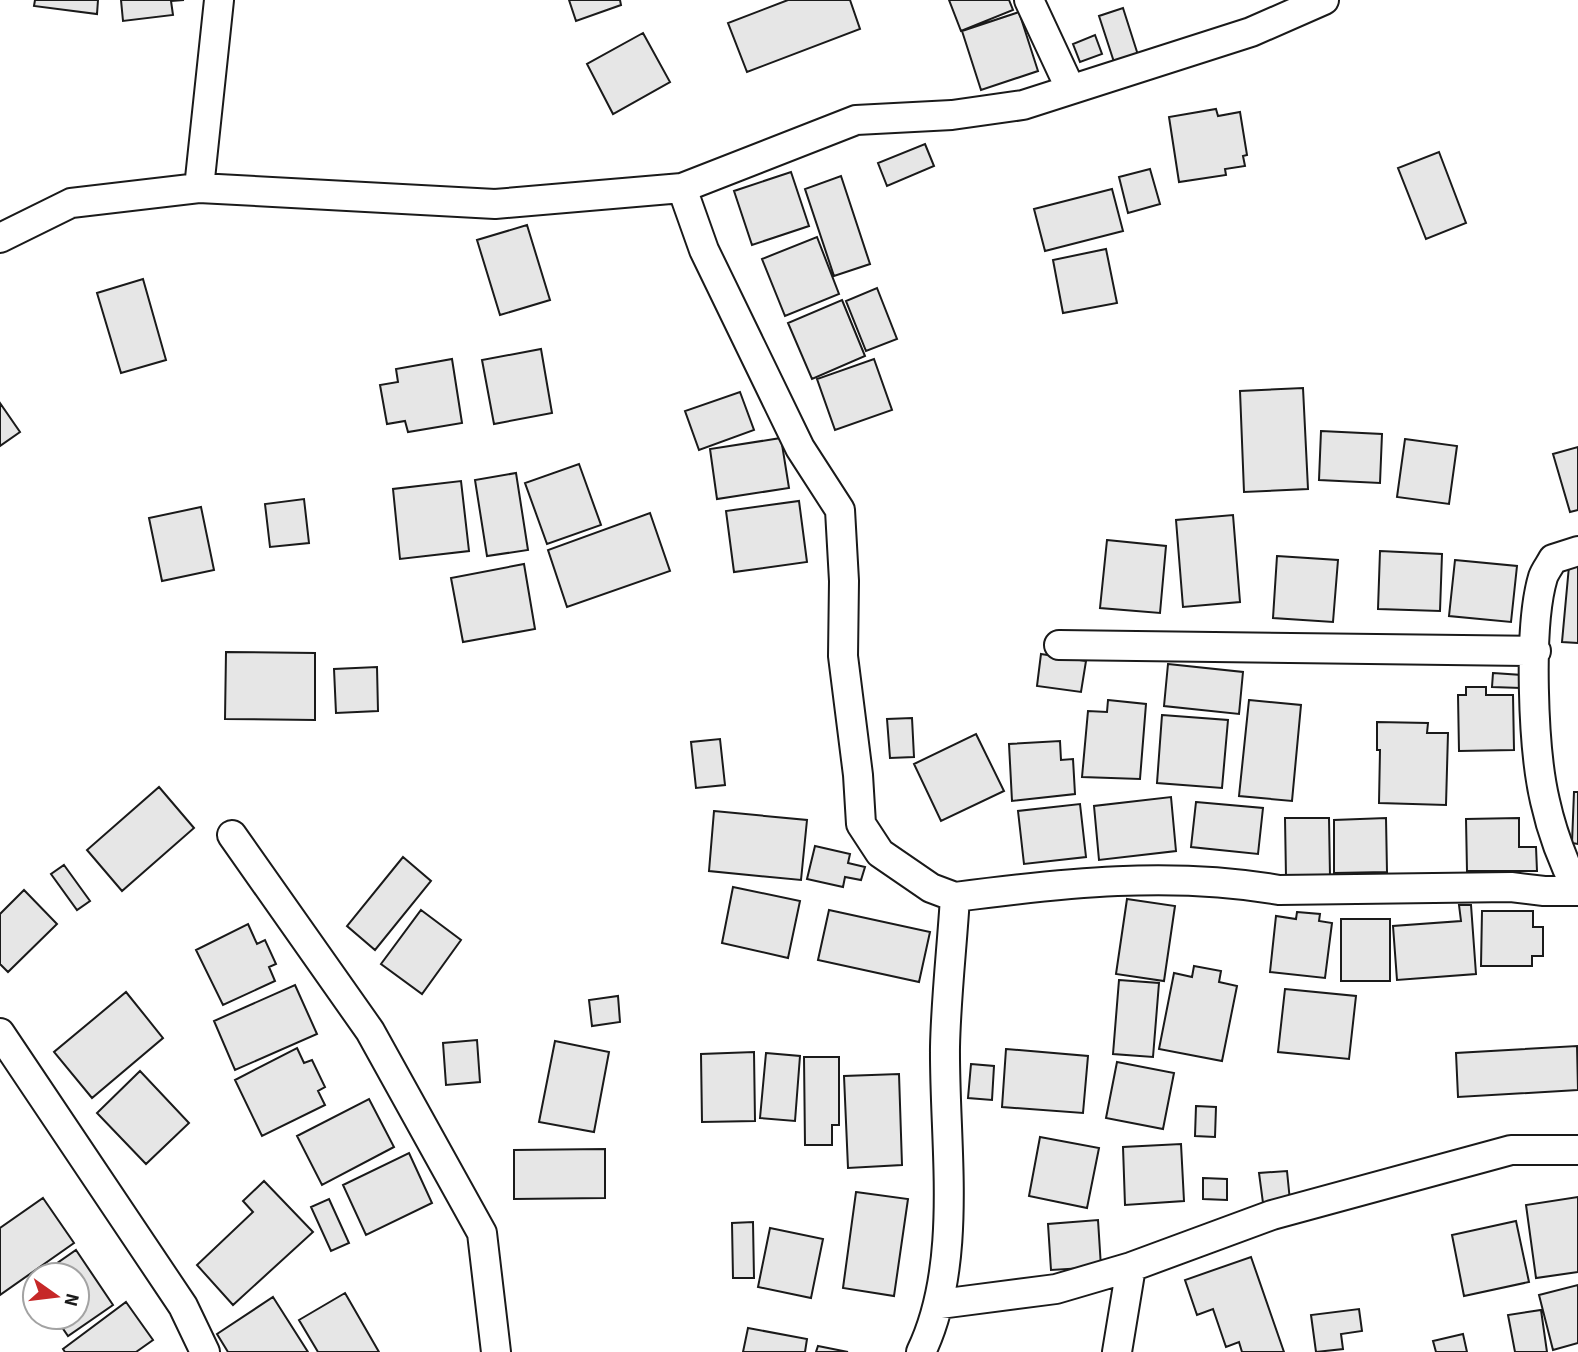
<svg xmlns="http://www.w3.org/2000/svg" width="1578" height="1352" font-family="'Source Sans 3',sans-serif">
  <rect width="100%" height="100%" fill="#fff"/>
  <path fill="#e6e6e6" stroke="#1a1a1a" stroke-width="2" d="M35,0H98L97,14L34,6Z
    M121,0H184L171,1L173,15L123,21Z
    M569,0H620L621,5L576,21Z
    M788,0H850L860,29L747,72L728,23Z
    M949,0H1009L1013,10L961,31Z
    M1123,8L1138,55L1114,62L1099,16Z
    M1019,12L1038,71L981,90L962,31Z
    M643,33L670,82L613,114L587,64Z
    M1095,35L1102,54L1080,62L1073,44Z
    M1216,109L1218,116L1240,112L1247,155L1243,156L1245,166L1225,169L1226,175L1179,182L1169,117Z
    M925,144L934,166L887,186L878,163Z
    M1439,152L1466,223L1426,239L1398,168Z
    M1150,169L1160,204L1128,213L1119,177Z
    M791,172L809,226L752,245L734,191Z
    M841,176L870,264L834,276L805,189Z
    M1112,189L1123,231L1045,251L1034,209Z
    M527,225L550,300L500,315L477,240Z
    M817,237L839,294L785,316L762,259Z
    M1106,249L1117,303L1063,313L1053,260Z
    M143,279L166,360L121,373L97,293Z
    M877,288L897,339L866,351L846,301Z
    M842,300L865,356L812,379L788,323Z
    M541,349L552,413L494,424L482,360Z
    M452,359L462,423L408,432L405,421L387,424L380,385L398,382L396,369Z
    M874,359L892,410L835,430L817,379Z
    M1303,388L1308,489L1244,492L1240,391Z
    M740,392L754,430L699,450L685,411Z
    M0,403L20,432L0,446Z
    M1321,431L1382,434L1380,483L1319,480Z
    M781,438L789,488L717,499L710,449Z
    M1405,439L1457,446L1449,504L1397,497Z
    M1578,447V510L1570,512L1553,454Z
    M579,464L601,525L547,544L525,483Z
    M516,473L528,550L487,556L475,480Z
    M461,481L469,551L400,559L393,489Z
    M304,499L309,543L270,547L265,504Z
    M799,501L807,562L734,572L726,511Z
    M201,507L214,570L162,581L149,518Z
    M650,513L670,571L567,607L548,550Z
    M1233,515L1240,602L1183,607L1176,520Z
    M1107,540L1166,546L1160,613L1100,608Z
    M1380,551L1442,554L1440,611L1378,609Z
    M1277,556L1338,560L1333,622L1273,618Z
    M1455,560L1517,566L1511,622L1449,616Z
    M524,564L535,629L463,642L451,578Z
    M1569,566L1578,567V643L1562,642Z
    M226,652L315,653V720L225,719Z
    M1041,654L1086,661L1081,692L1037,686Z
    M1168,664L1243,672L1239,714L1164,706Z
    M377,667L378,711L336,713L334,669Z
    M1493,673L1522,675L1521,688L1492,687Z
    M1466,687H1486V695H1513L1514,750L1459,751L1458,695H1466Z
    M1108,700L1146,704L1140,779L1082,777L1088,711L1107,712Z
    M1249,700L1301,705L1292,801L1239,796Z
    M1162,715L1228,720L1222,788L1157,783Z
    M912,718L914,757L890,758L887,719Z
    M1377,722L1428,723L1427,733H1448L1446,805L1379,803L1380,750H1377Z
    M976,734L1004,791L941,821L914,764Z
    M720,739L725,785L696,788L691,742Z
    M1060,741L1061,760L1073,759L1075,794L1012,801L1009,744Z
    M159,787L194,828L122,891L87,850Z
    M1574,792H1578V844L1572,843Z
    M1171,797L1176,851L1099,860L1094,806Z
    M1196,802L1263,808L1258,854L1191,847Z
    M1080,804L1086,857L1024,864L1018,811Z
    M714,811L807,820L801,880L709,871Z
    M1285,818H1329L1330,876L1286,877Z
    M1386,818L1387,872L1334,873V820Z
    M1519,818V847H1536L1537,871H1467L1466,819Z
    M815,846L850,854L848,863L865,867L861,880L845,877L843,887L807,879Z
    M403,857L431,881L375,950L347,926Z
    M64,865L90,901L77,910L51,874Z
    M733,887L800,901L788,958L722,943Z
    M24,890L57,924L8,972L0,964V914Z
    M1127,899L1175,906L1164,981L1116,974Z
    M1459,905H1471L1476,974L1397,980L1393,926L1461,921Z
    M421,910L461,940L422,994L381,964Z
    M829,910L930,932L919,982L818,960Z
    M1482,911H1533V927H1543V956H1532V966H1481Z
    M1297,912L1320,914L1319,921L1332,923L1325,978L1270,972L1276,916L1296,919Z
    M1341,919H1390V981H1341Z
    M248,924L257,944L265,940L276,964L269,967L275,981L223,1005L196,950Z
    M1194,966L1221,971L1219,982L1237,986L1222,1061L1159,1049L1174,973L1192,977Z
    M1119,980L1159,983L1153,1057L1113,1054Z
    M295,985L317,1034L235,1070L214,1021Z
    M1285,989L1356,996L1349,1059L1278,1052Z
    M126,992L163,1038L92,1098L54,1052Z
    M618,996L620,1022L592,1026L589,1000Z
    M477,1040L480,1082L446,1085L443,1043Z
    M555,1041L609,1052L594,1132L539,1122Z
    M1577,1046L1578,1090L1458,1097L1456,1053Z
    M297,1048L304,1063L312,1060L325,1087L318,1091L325,1105L262,1136L235,1080Z
    M1006,1049L1088,1056L1083,1113L1002,1107Z
    M754,1052L755,1121L702,1122L701,1054Z
    M766,1053L800,1056L795,1121L760,1118Z
    M804,1057H839V1125H832V1145H805Z
    M1117,1062L1174,1073L1163,1129L1106,1118Z
    M971,1064L994,1066L992,1100L968,1098Z
    M140,1071L189,1123L146,1164L97,1113Z
    M899,1074L902,1165L848,1168L844,1076Z
    M369,1099L394,1147L322,1185L297,1136Z
    M1196,1106L1216,1107L1215,1137L1195,1136Z
    M1040,1137L1099,1148L1087,1208L1029,1196Z
    M1181,1144L1184,1201L1125,1205L1123,1147Z
    M605,1149V1198L514,1199V1150Z
    M409,1153L432,1203L366,1235L343,1185Z
    M1287,1171L1290,1201L1263,1203L1259,1173Z
    M1203,1178L1227,1179V1200L1203,1199Z
    M264,1181L313,1232L233,1305L197,1265L253,1212L243,1201Z
    M856,1192L908,1199L894,1296L843,1288Z
    M1578,1197V1272L1536,1278L1526,1205Z
    M43,1198L74,1243L0,1295V1228Z
    M329,1199L349,1243L331,1251L311,1207Z
    M1098,1220L1101,1267L1051,1270L1048,1224Z
    M1516,1221L1529,1282L1464,1296L1452,1235Z
    M753,1222L754,1278H733L732,1223Z
    M770,1228L823,1239L811,1298L758,1287Z
    M76,1250L113,1305L68,1336L55,1317H77V1275H40Z
    M1251,1257L1284,1352H1242L1239,1342L1226,1347L1213,1309L1197,1315L1185,1280Z
    M1578,1285V1343L1553,1350L1539,1295Z
    M345,1293L379,1352H318L299,1320Z
    M273,1297L308,1352H228L217,1334Z
    M126,1302L153,1340L136,1352H65L63,1349Z
    M1359,1309L1362,1331L1341,1334L1343,1349L1316,1352L1311,1315Z
    M1541,1310L1547,1352H1515L1508,1315Z
    M748,1328L807,1339L805,1352H743Z
    M1463,1334L1467,1352H1436L1433,1341Z
    M818,1346L848,1352H816Z"/>
  <g fill="none" stroke-linecap="round" stroke-linejoin="round">
    <defs>
      <path id="minor" d="M1029,0L1070,88
        M199,188L219,0
        M0,238L71,203L199,188L495,204L682,188
        M1578,551L1553,559C1550,565 1545,571 1543,577C1528,627 1533,750 1545,801C1552,833 1563,862 1578,891
        M1059,645L1536,651
        M232,835L370,1031L482,1233L496,1352
        M955,897C1062,883 1172,871 1279,890L1511,887L1544,891H1578
        M0,1033L183,1306L205,1352
        M940,1304L1056,1289L1131,1267L1272,1215L1511,1150H1578
        M921,1352C964,1263 944,1144 945,1047C946,997 952,947 955,897L931,888L880,853L861,824L858,775L843,656L844,581L840,510L800,448L704,250L682,188L856,120L952,115L1023,105L1251,32L1324,0
        M1117,1352L1131,1267"/>
    </defs>
    <use href="#minor" stroke="#1a1a1a" stroke-width="32"/>
    <use href="#minor" stroke="#fff" stroke-width="28"/>
  </g>
  <g transform="translate(56 1296) rotate(104)"><circle r="33" fill="#ffffff" stroke="#a3a3a3" stroke-width="2"/>
  <path d="M0-5L12 26L0 18L-12 26Z" fill="#c62828"/>
  <text y="-10" font-size="19" font-weight="bold" text-anchor="middle" fill="#1a1a1a">N</text>
  </g>
</svg>
